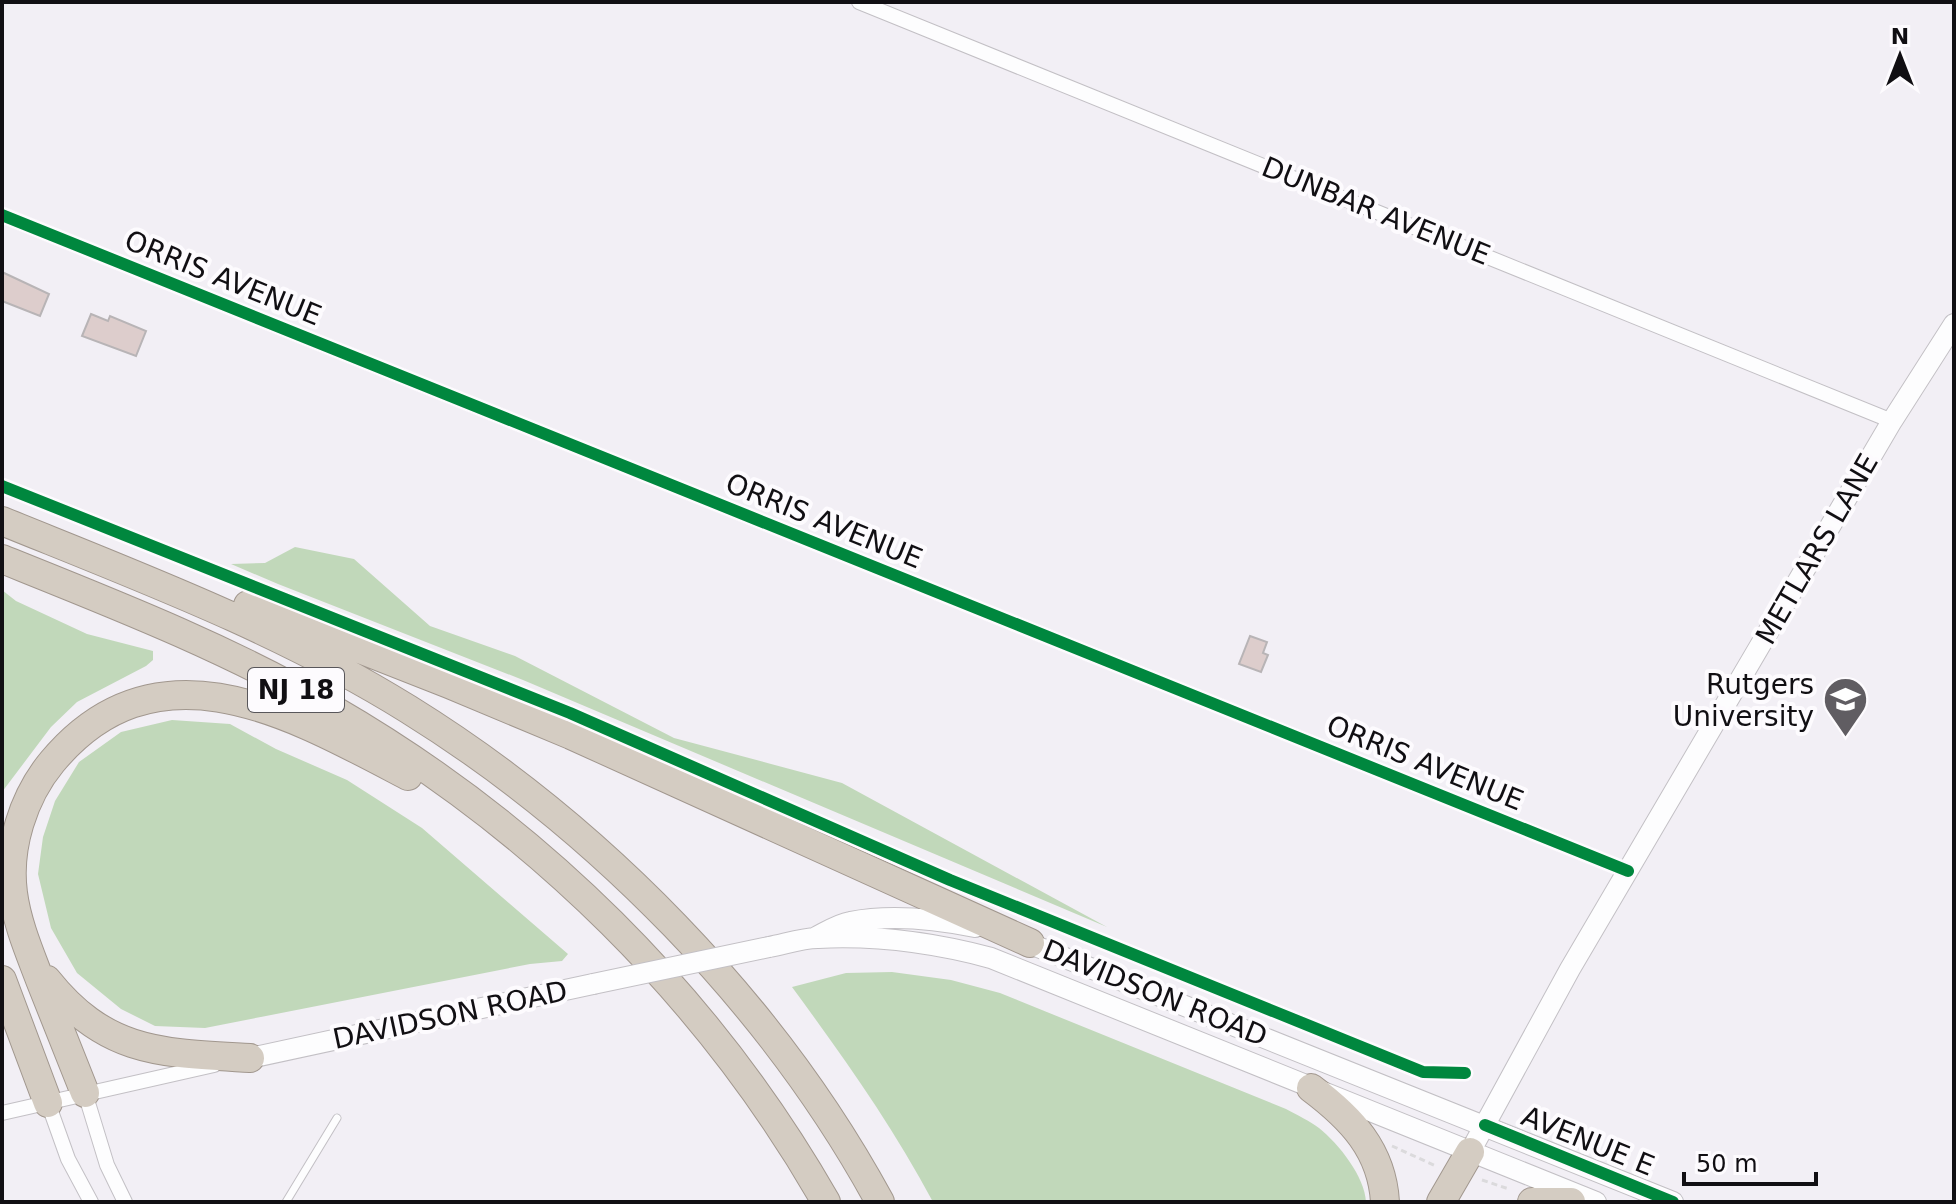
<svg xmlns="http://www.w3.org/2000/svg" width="1956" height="1204" font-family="'DejaVu Sans',sans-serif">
  <rect width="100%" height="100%" fill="#f2eff5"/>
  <path fill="#c1d8ba" d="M295,547L354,559L430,626L515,656L674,738L842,783L1107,927L523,680L278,584L231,564L265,563Z
    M2,590L16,601L87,634L153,651V660L146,666L77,702L51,727L2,792Z
    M172,720L230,724L276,749L347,780L422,828L568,954L562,961L530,964L205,1028L155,1026L121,1009L77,973L51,928L38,874L43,837L55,801L79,762L121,732Z
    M892,972L951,980L1000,993L1286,1109C1297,1115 1310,1121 1319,1128C1339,1144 1365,1177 1366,1202H933C892,1125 844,1058 792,987L846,973Z"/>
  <path fill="#ddcdcc" stroke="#b8b4b6" stroke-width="2" d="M2,272L49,294L40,316L2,301Z
    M91,314L108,321L110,316L146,331L136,356L82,336Z
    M1250,636L1267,642L1263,653L1268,655L1261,672L1239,664Z"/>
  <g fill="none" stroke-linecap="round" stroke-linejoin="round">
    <defs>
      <path id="lane" d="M286,1202L337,1118"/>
      <path id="street" d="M859,2L1892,421
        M2,215L1628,871
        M85,1093L107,1165L125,1202
        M48,1103L68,1159L91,1202
        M2,1113L214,1065"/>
      <path id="secondary" d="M816,937C826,932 838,924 850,922C891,914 936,919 975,927
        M1018,939L1673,1202
        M769,947C785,944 802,938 818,938C876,935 935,943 991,958L1596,1202
        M250,1058L593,984
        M1470,1152L1570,969L1892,421L1954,324"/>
      <path id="highway" d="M2,521C140,577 281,630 408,709C598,827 773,1005 880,1202
        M2,559C114,604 227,648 332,709C536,827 709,997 826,1202
        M248,605L449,684L571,735L1030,943
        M2,980L48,1103
        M47,980C106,1054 162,1053 250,1058
        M1311,1088C1351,1118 1382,1150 1385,1202
        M85,1093C70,1055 55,1017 40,980C29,951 17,923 13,893C7,848 23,797 52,762C157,636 292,715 408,776
        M1441,1202L1470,1152
        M1532,1202H1571"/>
    </defs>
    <use href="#lane" stroke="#c3c0c5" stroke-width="9"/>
    <use href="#street" stroke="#c3c0c5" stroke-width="16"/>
    <use href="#secondary" stroke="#c3c0c5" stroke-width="22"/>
    <use href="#highway" stroke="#a1978e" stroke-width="30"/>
    <path stroke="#dbdadc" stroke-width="3" stroke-dasharray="6 4" stroke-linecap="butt" d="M1392,1146L1436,1166
      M1482,1180L1509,1189"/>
    <use href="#lane" stroke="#fdfdfe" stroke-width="7"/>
    <use href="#street" stroke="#fdfdfe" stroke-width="14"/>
    <use href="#secondary" stroke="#fdfdfe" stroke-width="20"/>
    <use href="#highway" stroke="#d4ccc2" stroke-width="28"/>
    <defs>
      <path id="secondary-bridge" d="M593,984L769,947"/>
    </defs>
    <use href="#secondary-bridge" stroke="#c3c0c5" stroke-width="22" stroke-linecap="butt"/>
    <use href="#secondary-bridge" stroke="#fdfdfe" stroke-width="20"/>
    <defs>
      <path id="cycleway" d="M2,215L1628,871
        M2,486L570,713L950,880L1423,1072L1465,1073
        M1485,1125L1673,1202"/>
    </defs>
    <use href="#cycleway" stroke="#fdfbfe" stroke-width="17"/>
    <use href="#cycleway" stroke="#00873e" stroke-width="12"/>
  </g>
  <defs>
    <symbol id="university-pin" viewBox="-11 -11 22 30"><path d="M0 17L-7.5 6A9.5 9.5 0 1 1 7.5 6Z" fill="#605d62" stroke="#fdfbfe"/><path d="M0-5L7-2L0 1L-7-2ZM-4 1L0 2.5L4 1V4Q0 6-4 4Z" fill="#fff"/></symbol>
  </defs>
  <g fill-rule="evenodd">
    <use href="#university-pin" x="1820" y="674" width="51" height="69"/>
  </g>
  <g text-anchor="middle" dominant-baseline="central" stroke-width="8" stroke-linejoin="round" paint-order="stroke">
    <rect fill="#fdfbfe" stroke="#58565a" stroke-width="2" x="248" y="668" width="96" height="44" rx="6"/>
    <g font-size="26" font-weight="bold" fill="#110f13">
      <text x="296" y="690">NJ 18</text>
    </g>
    <g font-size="28" fill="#110f13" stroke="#fdfbfe">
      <text transform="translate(1376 211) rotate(22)">DUNBAR AVENUE</text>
      <text transform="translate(223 278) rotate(22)">ORRIS AVENUE</text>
      <text transform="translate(824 521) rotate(22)">ORRIS AVENUE</text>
      <text transform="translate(1817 549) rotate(-60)">METLARS LANE</text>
      <text transform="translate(1425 763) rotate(22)">ORRIS AVENUE</text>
      <text transform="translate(1155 993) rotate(22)">DAVIDSON ROAD</text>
      <text transform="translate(450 1015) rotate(-12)">DAVIDSON ROAD</text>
      <text transform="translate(1588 1141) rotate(22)">AVENUE E</text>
    </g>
    <g font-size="28" fill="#110f13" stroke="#fdfbfe" text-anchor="end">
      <text x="1814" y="684">Rutgers<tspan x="1814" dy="32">University</tspan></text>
    </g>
  </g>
  <rect width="1956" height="1204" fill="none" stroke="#110f13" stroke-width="8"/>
  <g transform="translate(1900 56)" stroke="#fdfbfe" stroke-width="6" paint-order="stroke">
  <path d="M0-6L14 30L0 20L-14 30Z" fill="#110f13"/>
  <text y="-12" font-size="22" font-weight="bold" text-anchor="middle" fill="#110f13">N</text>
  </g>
  <path d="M1684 1172v12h132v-12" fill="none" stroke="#110f13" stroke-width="4"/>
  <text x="1696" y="1172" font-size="24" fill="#110f13" stroke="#fdfbfe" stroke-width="6" paint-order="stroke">50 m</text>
</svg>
